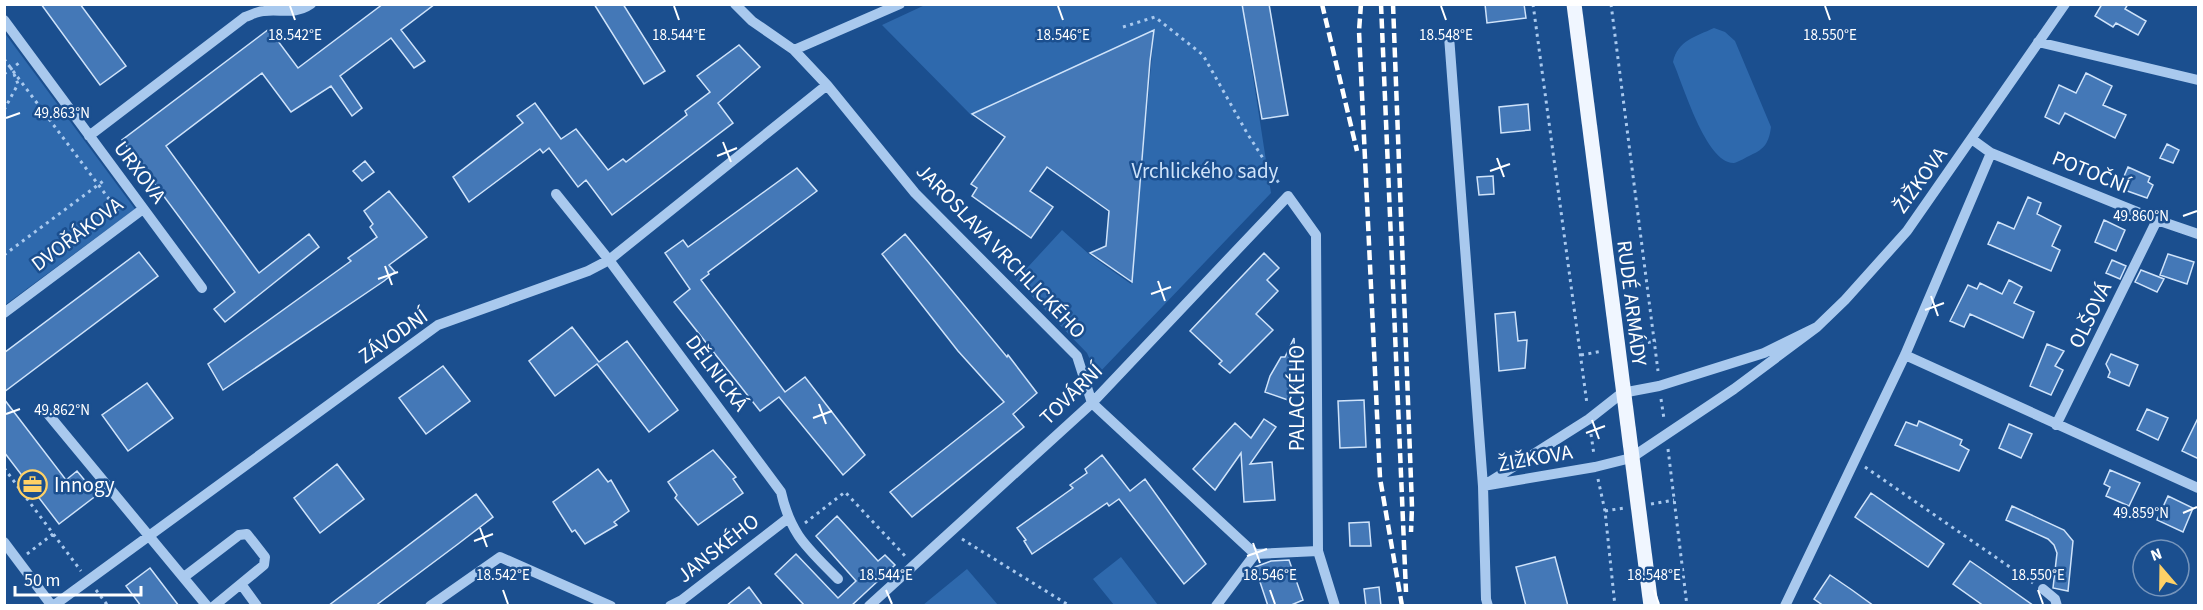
<svg xmlns="http://www.w3.org/2000/svg" width="2203" height="610" font-family="'Source Sans 3',sans-serif">
  <rect width="100%" height="100%" fill="#1b4f8f"/>
  <path fill="#2e69ad" d="M925,5H1242L1271,193L1097,375L1087,353L1016,280L1062,230L1090,255L1131,284L1154,33L972,116L882,25Z
    M1714,28L1725,32L1735,41L1771,127C1769,142 1765,149 1751,155C1746,157 1739,162 1734,163C1706,164 1683,84 1673,62C1678,40 1695,37 1714,28Z
    M4,32L135,209L5,305H4Z
    M1121,557L1158,605H1114L1093,579Z
    M967,569L998,605H923Z"/>
  <path fill="#4478b7" stroke="#cfe3fa" stroke-width="1.5" d="M41,4H80L126,66L100,85Z
    M383,4H435L401,30L425,61L414,68L391,38L340,76L362,108L352,116L331,86L291,112L262,73L166,146L259,273L309,234L319,247L225,322L214,309L235,292L122,140L269,29L298,68Z
    M594,4H623L665,71L644,84Z
    M1242,4H1269L1288,115L1262,119Z
    M1485,4H1524L1526,18L1487,23Z
    M2102,4H2128L2125,9L2146,21L2138,35L2116,23L2113,27L2095,16Z
    M1154,30L1150,61L1132,282L1090,253L1106,246L1109,211L1047,167L1030,191L1053,207L1031,238L972,196L977,188L971,184L1005,137L972,114Z
    M739,45L760,67L718,103L733,123L612,215L586,180L578,187L549,148L543,153L540,149L469,202L453,177L523,123L517,116L535,103L561,139L576,129L608,170L623,159L626,162L687,115L685,111L710,92L697,76Z
    M2086,73L2112,86L2103,105L2126,115L2115,138L2065,113L2059,124L2045,117L2059,85L2076,93Z
    M1528,104L1530,130L1501,133L1499,107Z
    M2167,144L2179,150L2173,163L2160,158Z
    M365,161L374,172L362,181L353,171Z
    M2128,167L2150,177L2148,182L2153,185L2147,198L2119,188Z
    M797,168L817,191L708,272L709,274L701,280L785,392L805,377L865,455L843,475L779,397L760,411L674,302L690,289L665,253L683,240L688,247Z
    M1493,176L1494,194L1479,195L1477,177Z
    M389,191L427,237L389,265L395,272L384,281L223,390L208,364L351,261L348,258L377,237L370,227L373,224L364,211Z
    M2028,197L2041,203L2037,214L2061,226L2052,246L2060,250L2051,271L1988,244L1998,222L2014,229Z
    M2104,220L2125,230L2116,251L2095,242Z
    M905,234L1007,357L1008,355L1037,393L1013,414L1024,427L912,517L890,492L1004,402L958,351L882,254Z
    M139,252L158,276L4,392V353Z
    M1264,253L1279,268L1267,280L1278,291L1256,314L1273,330L1230,373L1219,364L1222,361L1190,331Z
    M2168,254L2194,262L2187,284L2160,275Z
    M2112,260L2126,266L2120,279L2106,273Z
    M2141,270L2164,279L2157,292L2135,282Z
    M2009,280L2022,287L2014,303L2034,312L2023,338L1970,314L1964,327L1950,321L1968,285L1977,289L1980,283L2002,294Z
    M1515,312L1518,341L1527,340L1525,368L1499,371L1495,314Z
    M572,327L599,362L627,341L678,410L649,432L597,364L555,396L529,361Z
    M1294,338L1296,377L1288,400L1265,392L1270,376L1281,357H1285Z
    M2047,344L2064,351L2055,366L2063,370L2051,395L2030,386Z
    M2111,354L2138,365L2129,386L2108,377L2110,372L2106,364Z
    M443,366L470,401L426,434L399,398Z
    M147,383L173,418L128,451L102,415Z
    M4,399L66,480L77,471L97,495L59,524L4,452Z
    M1364,400L1366,447L1340,448L1338,401Z
    M2147,409L2168,418L2158,440L2137,430Z
    M2199,416V459L2182,451Z
    M1264,419L1276,427L1250,464L1272,462L1275,500L1244,502L1241,453L1215,490L1193,469L1235,423L1251,438Z
    M1919,421L1962,440L1960,445L1969,450L1959,471L1895,445L1906,422L1917,426Z
    M2009,424L2032,434L2021,458L1999,448Z
    M713,450L736,477L733,479L743,493L698,525L675,498L677,495L668,482Z
    M1102,455L1130,491L1145,479L1206,564L1184,584L1119,499L1109,506L1107,503L1032,554L1024,541L1026,540L1017,528L1073,488L1070,485L1087,473L1085,469Z
    M337,464L364,499L320,533L294,498Z
    M598,469L608,482L611,480L629,511L614,522L617,525L585,544L575,530L572,532L553,502Z
    M2110,470L2140,483L2129,506L2106,496L2110,487L2104,484Z
    M1871,493L1944,544L1928,567L1855,517Z
    M476,494L493,517L458,544L375,606H328Z
    M2168,496L2193,508L2183,532L2157,520Z
    M2012,506L2064,530L2073,541L2068,591L2053,588L2057,553L2054,545L2048,539L2006,520Z
    M837,516L878,561L885,555L895,565L851,606H805L775,574L796,554L838,598L856,581L816,536Z
    M1369,522L1371,546H1350L1349,523Z
    M1555,557L1568,606H1526L1516,567Z
    M1289,560L1303,600L1289,606H1268L1255,567L1271,561Z
    M1970,561L1986,572L2034,606H1984L1953,584Z
    M150,568L179,606H141L126,586Z
    M1830,575L1852,590L1874,606H1824L1814,599Z
    M749,587L763,606H726Z
    M1379,587L1381,606H1366L1364,589Z"/>
  <g fill="none" stroke-linecap="round" stroke-linejoin="round">
    <path stroke="#a9c9ee" stroke-width="3" stroke-dasharray="3 4.5" stroke-linecap="butt" d="M1533,4L1587,404
      M1611,4L1658,371
      M1123,27L1155,17L1203,55L1247,133L1280,185
      M4,59L118,211
      M4,74L19,63
      M4,110L18,84L14,74
      M4,255L106,179
      M1633,345L1656,341
      M1581,355L1603,351
      M1661,399L1664,419
      M1591,434L1594,455
      M1668,449L1687,606
      M1865,467L2033,583
      M4,468L81,571
      M1598,479L1605,511L1615,606
      M1651,504L1674,500
      M1605,511L1624,508
      M805,523L845,492L906,557
      M962,539L1070,606
      M27,554L53,534
      M96,590L108,606"/>
    <path stroke="#a9c9ee" stroke-width="10" d="M735,4L752,21L794,50L827,85L915,193L1077,356L1092,403L1255,554
      M4,20L202,288
      M1449,36L1483,486L1486,599L1488,606
      M2038,42L2198,80
      M794,50L900,4
      M89,136L245,17C251,15 258,11 264,11C282,9 295,15 311,4
      M1973,140L1991,153L2157,220L2198,234
      M556,194L609,260L781,492C791,536 808,548 838,579
      M4,313L143,209
      M1817,327L1764,353L1659,386L1622,393L1589,419L1483,486L1595,467L1631,458L1734,389L1817,327L1845,300L1907,231L2065,4
      M1905,355L2198,488
      M43,408L207,606
      M2056,425L2157,220
      M4,542L52,606
      M184,577L239,535L247,534L265,557L264,565L214,606
      M241,584L257,606
      M2043,589L2055,599L2057,606
      M53,606L438,325L588,271L609,260L827,85
      M430,606L500,557L611,606
      M670,606L682,600L787,519
      M869,606L1092,403L1288,196L1316,235L1318,551L1335,606
      M1216,606L1255,554L1318,551
      M1785,606L1905,355L1991,153"/>
    <path stroke="#f0f6ff" stroke-width="15" d="M1574,4L1651,606"/>
    <path stroke="#fff" stroke-width="4.5" stroke-dasharray="10 4.5" stroke-linecap="butt" d="M1322,4L1357,151
      M1361,4L1359,31L1380,478L1402,606
      M1381,4L1406,592
      M1393,4L1412,507L1411,532"/>
  </g>
  <path fill="none" stroke="#fff" stroke-width="2" d="M290,6L295,20M674,6L679,20M1058,6L1063,20M1441,6L1446,20M1825,6L1830,20M6,118L20,113M723,142L731,162M717,156L737,148M1497,158L1504,177M1490,171L1510,164M2183,216L2197,211M385,266L392,285M378,279L398,272M1158,281L1165,301M1151,294L1171,287M1931,296L1938,316M1925,310L1944,303M819,404L826,424M6,414L20,409M813,418L832,411M1592,420L1599,439M1586,433L1605,426M2183,513L2197,507M480,528L487,547M474,541L493,534M1253,543L1260,563M1247,556L1267,549M503,590L508,604M886,590L892,604M1270,590L1275,604M1654,590L1659,604M2038,590L2043,604"/>
  <defs>
    <symbol id="office-ring" viewBox="-11 -11 22 22"><circle r="9.5" fill="#1b4f8f" stroke="#ffd166" stroke-width="1.5"/><path d="M-6-3h4V-5.5h4V-3h4V5H-6ZM-1-4.5V-3h2v-1.5ZM-6 0V1H6V0Z" fill="#ffd166"/></symbol>
  </defs>
  <g fill-rule="evenodd">
    <use href="#office-ring" x="16" y="468" width="33" height="33"/>
  </g>
  <g text-anchor="middle" dominant-baseline="central" stroke-width="5" stroke-linejoin="round" paint-order="stroke">
    <g font-size="21" fill="#cfe3fa" stroke="#1b4f8f">
      <text x="1205" y="171">Vrchlického sady</text>
    </g>
    <g font-size="21" fill="#fff" stroke="#1b4f8f">
      <text transform="translate(140 172) rotate(53)">URXOVA</text>
      <text transform="translate(2091 172) rotate(22)">POTOČNÍ</text>
      <text transform="translate(1920 180) rotate(-54)">ŽIŽKOVA</text>
      <text transform="translate(77 234) rotate(-37)">DVOŘÁKOVA</text>
      <text transform="translate(1001 251) rotate(46)">JAROSLAVA VRCHLICKÉHO</text>
      <text transform="translate(1632 303) rotate(83)">RUDÉ ARMÁDY</text>
      <text transform="translate(2090 315) rotate(-64)">OLŠOVÁ</text>
      <text transform="translate(393 336) rotate(-35)">ZÁVODNÍ</text>
      <text transform="translate(717 373) rotate(53)">DĚLNICKÁ</text>
      <text transform="translate(1071 394) rotate(-44)">TOVÁRNÍ</text>
      <text transform="translate(1297 398) rotate(-90)">PALACKÉHO</text>
      <text transform="translate(1535 458) rotate(-10)">ŽIŽKOVA</text>
      <text transform="translate(718 548) rotate(-38)">JANSKÉHO</text>
    </g>
    <g font-size="21" fill="#fff" stroke="#1b4f8f" text-anchor="start">
      <text x="54" y="485">Innogy</text>
    </g>
  </g>
  <g font-size="15" text-anchor="middle" fill="#fff" stroke="#1b4f8f" stroke-width="5" stroke-linejoin="round" paint-order="stroke">
    <text x="1063" y="40">18.546°E</text>
    <text x="1446" y="40">18.548°E</text>
    <text x="1830" y="40">18.550°E</text>
    <text x="295" y="40">18.542°E</text>
    <text x="679" y="40">18.544°E</text>
    <text x="62" y="118">49.863°N</text>
    <text x="2141" y="221">49.860°N</text>
    <text x="62" y="415">49.862°N</text>
    <text x="2141" y="518">49.859°N</text>
    <text x="503" y="580">18.542°E</text>
    <text x="886" y="580">18.544°E</text>
    <text x="1270" y="580">18.546°E</text>
    <text x="1654" y="580">18.548°E</text>
    <text x="2038" y="580">18.550°E</text>
  </g>
  <rect width="2203" height="610" fill="none" stroke="#ffffff" stroke-width="12"/>
  <g transform="translate(2161 568) rotate(340)"><circle r="28" fill="#1b4f8f" stroke="#7695bc" stroke-width="1.5"/>
  <path d="M0-4.5L10 22L0 15L-10 22Z" fill="#ffd166"/>
  <text y="-9" font-size="16" font-weight="bold" text-anchor="middle" fill="#ffffff">N</text>
  </g>
  <path d="M15 586v9h126v-9" fill="none" stroke="#ffffff" stroke-width="3"/>
  <text x="24" y="586" font-size="18" fill="#ffffff" stroke="#1b4f8f" stroke-width="4.5" paint-order="stroke">50 m</text>
</svg>
